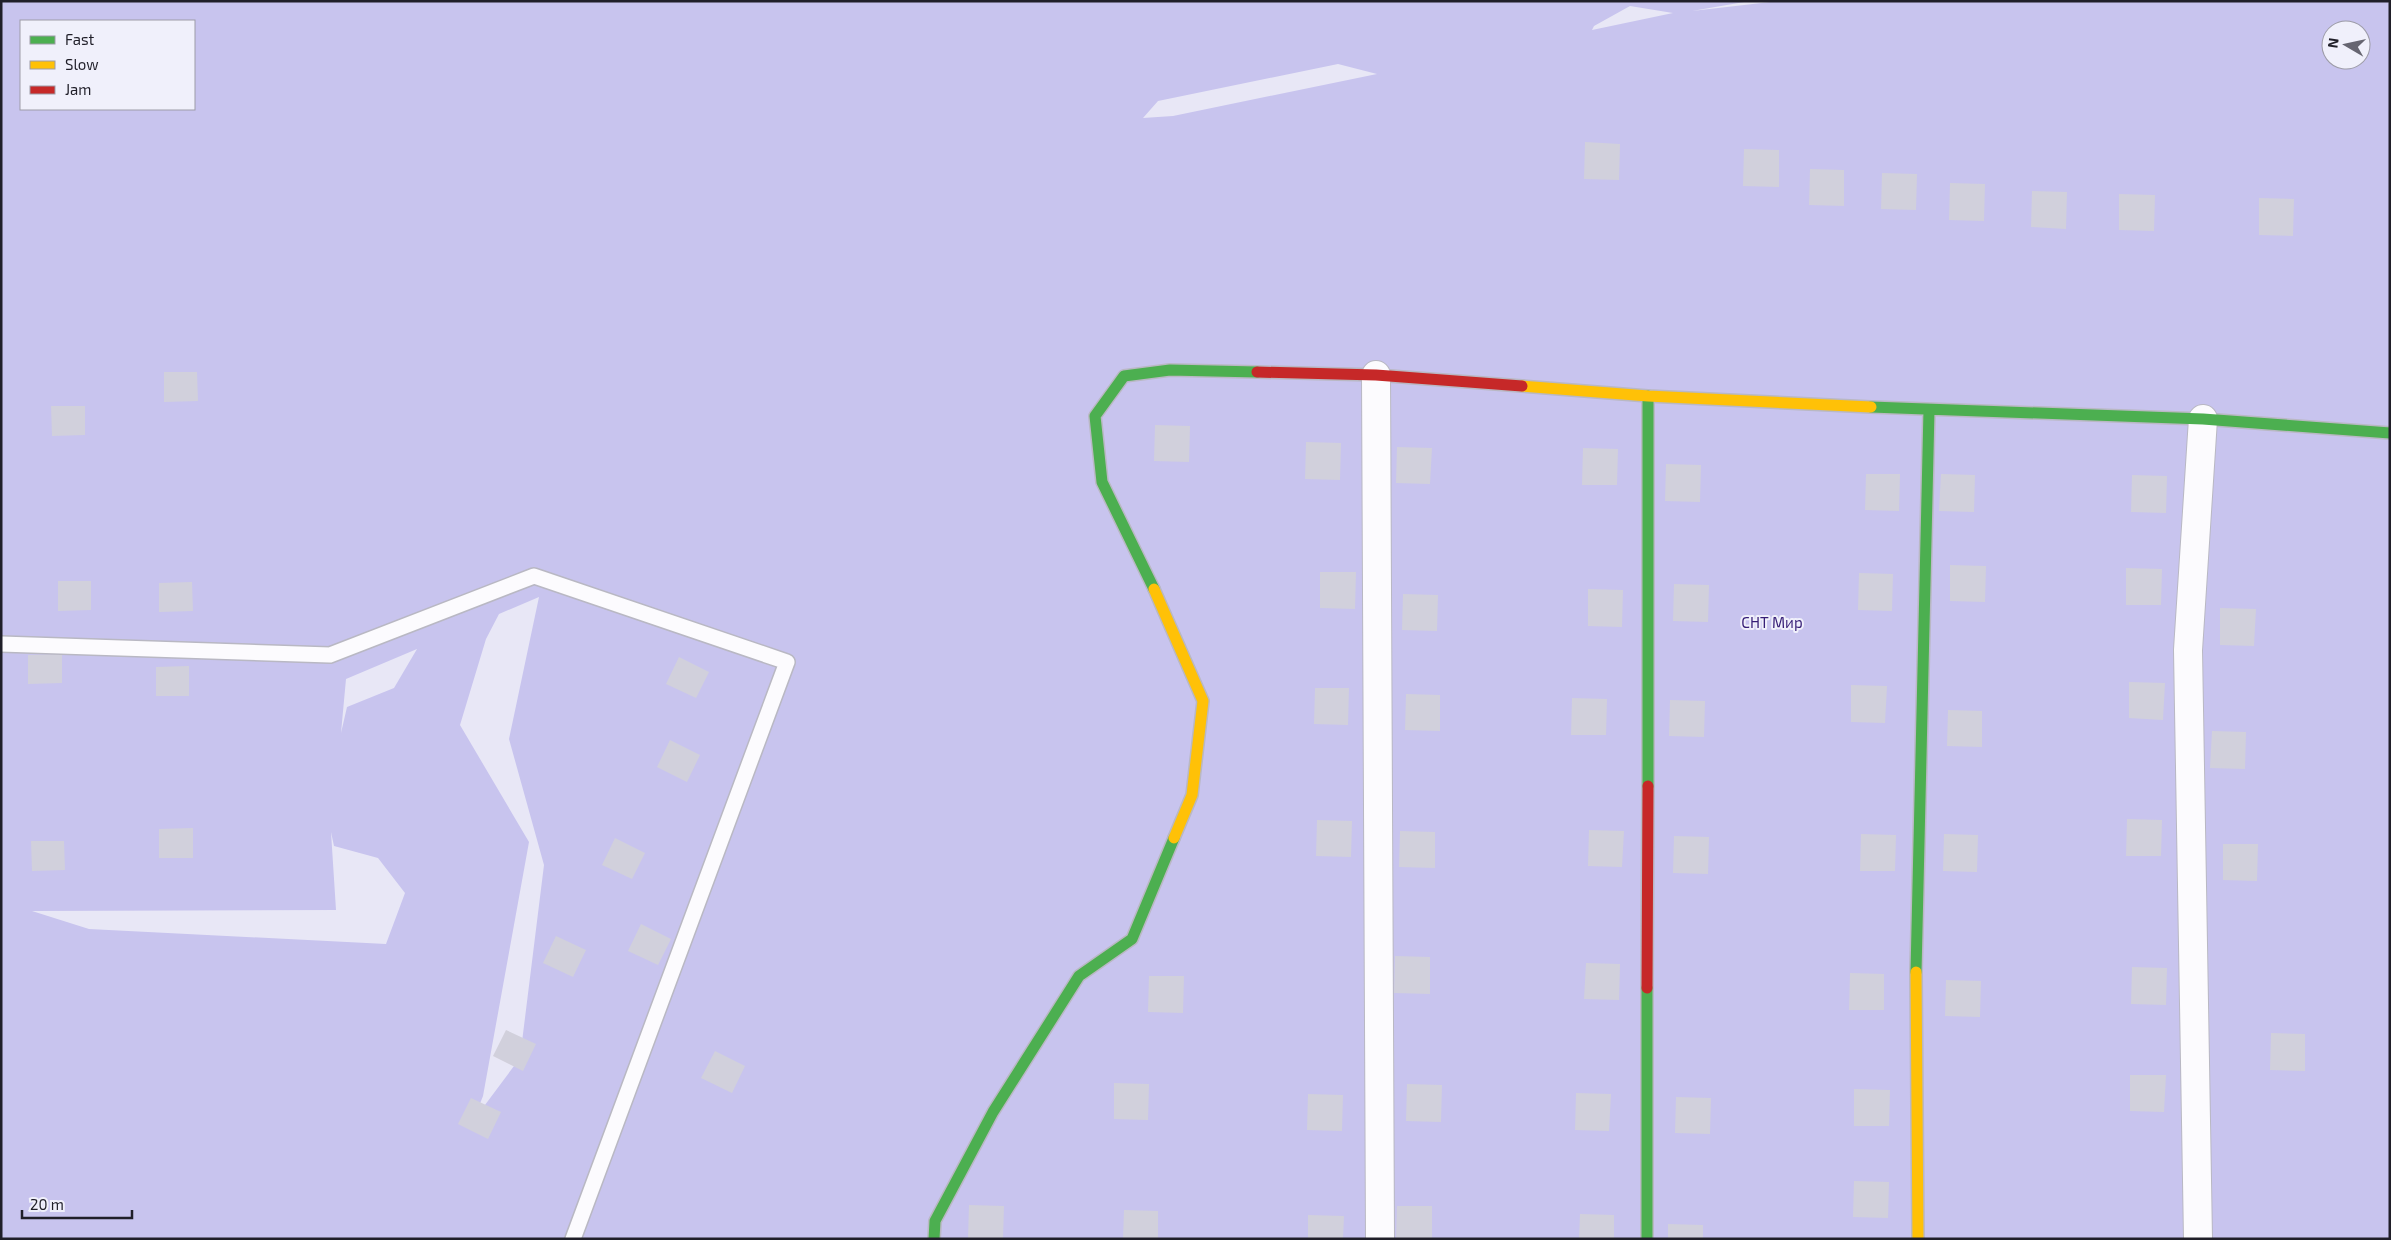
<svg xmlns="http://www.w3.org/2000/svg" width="2391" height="1240" font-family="'Exo 2',sans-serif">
  <rect width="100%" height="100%" fill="#e8e7f6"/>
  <path fill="#c8c4ee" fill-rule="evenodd" d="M1,1H1750L1692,11L1779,1H2387L2390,5V1239H1ZM1630,6L1673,13L1592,30L1594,26ZM21,21H194V109H21ZM2331,30H2361V60H2331ZM1338,64L1377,74L1173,116L1143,118L1158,101ZM539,597L509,739L544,865L520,1058L473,1121L483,1096L529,842L460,725L486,639L499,614ZM417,649L394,688L347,707L341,733L346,679ZM331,832L334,846L378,858L405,893L386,944L89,929L32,911L336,910Z"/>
  <path fill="#d1d0dc" d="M1585,142L1620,144L1619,180L1584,179Z
    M1744,149L1779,150V187L1743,186Z
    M1810,169L1844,170V206L1809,205Z
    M1882,173L1917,174L1916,210L1881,209Z
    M1950,183L1985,184L1984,221L1949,220Z
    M2032,191L2067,192L2066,229L2031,227Z
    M2119,194L2155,195L2154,231L2119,230Z
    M2259,198L2294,199L2293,236L2259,235Z
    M164,372H197L198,401L164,402Z
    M51,406H85V435L52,436Z
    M1155,425L1190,426L1189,462L1154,461Z
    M1306,442L1341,443L1340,480L1305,479Z
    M1397,447L1432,448L1430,484L1396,483Z
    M1583,448L1618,449L1617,485H1582Z
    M1666,464L1701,465L1700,502L1665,501Z
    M1866,474H1900L1899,511L1865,510Z
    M1941,474L1975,475L1974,512L1939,511Z
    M2132,475L2167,476L2166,513L2131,512Z
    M1950,565L1986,566L1985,602L1950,601Z
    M2126,568L2162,569L2161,605H2126Z
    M1320,572H1356L1355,609L1320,608Z
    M1859,573L1893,574L1892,611L1858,610Z
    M58,581H91V610L58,611Z
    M192,582L193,611L159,612V583Z
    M1674,584L1709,585L1708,622L1673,621Z
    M1588,589L1623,590L1622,627L1588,626Z
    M1403,594L1438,595L1437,631L1402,630Z
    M2220,608L2256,609L2254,646L2220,645Z
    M62,654V683L28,684V655Z
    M679,657L709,672L696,698L666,684Z
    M189,666V696H156V667Z
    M2129,682L2165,683L2163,720L2129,718Z
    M1851,685L1887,686L1885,723L1851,722Z
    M1315,688H1349L1348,725L1314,724Z
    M1406,694L1440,695V731L1405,730Z
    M1572,698L1607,699L1606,735H1571Z
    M1670,700L1705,701L1704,737L1669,736Z
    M1948,710L1982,711V747L1947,746Z
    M2212,731L2246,732L2245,769L2210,768Z
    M670,740L700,755L687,782L657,767Z
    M2127,819L2162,820L2161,856H2126Z
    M1317,820L1352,821L1351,857L1316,856Z
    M193,828V858H159V829Z
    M1589,830L1624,831L1622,867L1588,866Z
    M1400,831L1435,832V868L1399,867Z
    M1861,834L1896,835L1895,871H1860Z
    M1944,834L1978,835L1977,872L1943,871Z
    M1674,836L1709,837L1708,874L1673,873Z
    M615,838L645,853L632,879L602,865Z
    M31,841H64L65,870L32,871Z
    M2223,844H2258L2257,881L2223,880Z
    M641,924L671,939L658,965L628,951Z
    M556,936L586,950L573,977L543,963Z
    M1395,956L1430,957V994L1394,993Z
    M1586,963L1620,964L1619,1000L1584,999Z
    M2132,967L2167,968L2166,1005L2131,1004Z
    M1850,973L1884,974V1010H1849Z
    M1149,976H1184L1183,1013L1148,1012Z
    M1946,980L1981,981L1980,1017L1945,1016Z
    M506,1030L536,1044L523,1071L493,1056Z
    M2271,1033L2305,1034V1071L2270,1070Z
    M715,1051L745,1066L732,1093L701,1078Z
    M2130,1075H2166L2164,1112L2130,1111Z
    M1114,1083L1149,1084L1148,1120L1114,1119Z
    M1407,1084L1442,1085L1441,1122L1406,1121Z
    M1854,1089L1890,1090L1889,1126H1854Z
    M1576,1093L1611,1094L1609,1131L1575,1130Z
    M1308,1094L1343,1095L1342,1131L1307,1130Z
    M1676,1097L1711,1098L1710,1134L1675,1133Z
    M471,1098L501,1112L488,1139L458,1124Z
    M1854,1181L1889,1182L1888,1218L1853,1217Z
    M969,1205L1004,1206L1003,1239H968Z
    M1397,1206H1432V1239H1396Z
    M1124,1210L1158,1211V1239H1123Z
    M1580,1214L1614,1215V1239H1579Z
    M1308,1215L1344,1216L1343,1239H1308Z
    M1668,1224L1703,1225V1239H1668Z"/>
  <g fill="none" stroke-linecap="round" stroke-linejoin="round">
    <defs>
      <path id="lane" d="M1,644L330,655L534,576L787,662L573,1239"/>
      <path id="street" d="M1376,375L1380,1239
        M2198,1239L2188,650L2203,419"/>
      <path id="fast" d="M1871,407L2203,419L2390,433
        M1154,589L1102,482L1095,416L1124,376L1170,370L1257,372
        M1648,786V396
        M1916,972L1929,410
        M934,1239L935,1221L993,1112L1079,976L1132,939L1174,838
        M1647,1239V988"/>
      <path id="slow" d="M1522,386L1648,396L1871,407
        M1154,589L1203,701L1192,795L1174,838
        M1916,972L1918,1239"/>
      <path id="jam" d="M1257,372L1376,375L1522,386
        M1647,988L1648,786"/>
    </defs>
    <use href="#lane" stroke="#b9b8c3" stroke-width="18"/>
    <use href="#street" stroke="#b9b8c3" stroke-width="30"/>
    <use href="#fast" stroke="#b9b8c3" stroke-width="14"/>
    <use href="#slow" stroke="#b9b8c3" stroke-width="14"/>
    <use href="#jam" stroke="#b9b8c3" stroke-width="14"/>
    <use href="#lane" stroke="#fcfbfe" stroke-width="15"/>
    <use href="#street" stroke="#fcfbfe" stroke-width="28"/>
    <use href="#fast" stroke="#4caf50" stroke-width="11"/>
    <use href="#slow" stroke="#ffc107" stroke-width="11"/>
    <use href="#jam" stroke="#c62828" stroke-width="11"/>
  </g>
  <g text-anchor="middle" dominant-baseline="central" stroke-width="4" stroke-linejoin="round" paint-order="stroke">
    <g font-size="15" fill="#361e76" stroke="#f0f0fb">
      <text x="1772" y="622">СНТ Мир</text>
    </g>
  </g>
  <rect width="2391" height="1240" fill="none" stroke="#201f29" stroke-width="5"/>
  <rect x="20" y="20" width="175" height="90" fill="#f0f0fb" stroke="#9d9ca7"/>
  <rect x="30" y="36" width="25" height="8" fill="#4caf50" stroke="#9d9ca7"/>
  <text x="65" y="45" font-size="15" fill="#201f29">Fast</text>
  <rect x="30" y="61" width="25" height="8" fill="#ffc107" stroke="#9d9ca7"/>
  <text x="65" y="70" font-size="15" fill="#201f29">Slow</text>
  <rect x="30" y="86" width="25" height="8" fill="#c62828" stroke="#9d9ca7"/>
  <text x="65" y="95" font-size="15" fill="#201f29">Jam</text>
  <g transform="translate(2346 45) rotate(279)"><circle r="24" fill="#f0f0fb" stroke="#9d9ca7"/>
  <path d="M0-4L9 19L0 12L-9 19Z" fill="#666571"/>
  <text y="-8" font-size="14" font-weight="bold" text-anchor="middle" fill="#201f29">N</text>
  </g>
  <path d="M22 1210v8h110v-8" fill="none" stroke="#201f29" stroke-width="2.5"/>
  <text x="30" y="1210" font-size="15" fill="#201f29" stroke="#f0f0fb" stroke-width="4" paint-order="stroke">20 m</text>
</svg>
